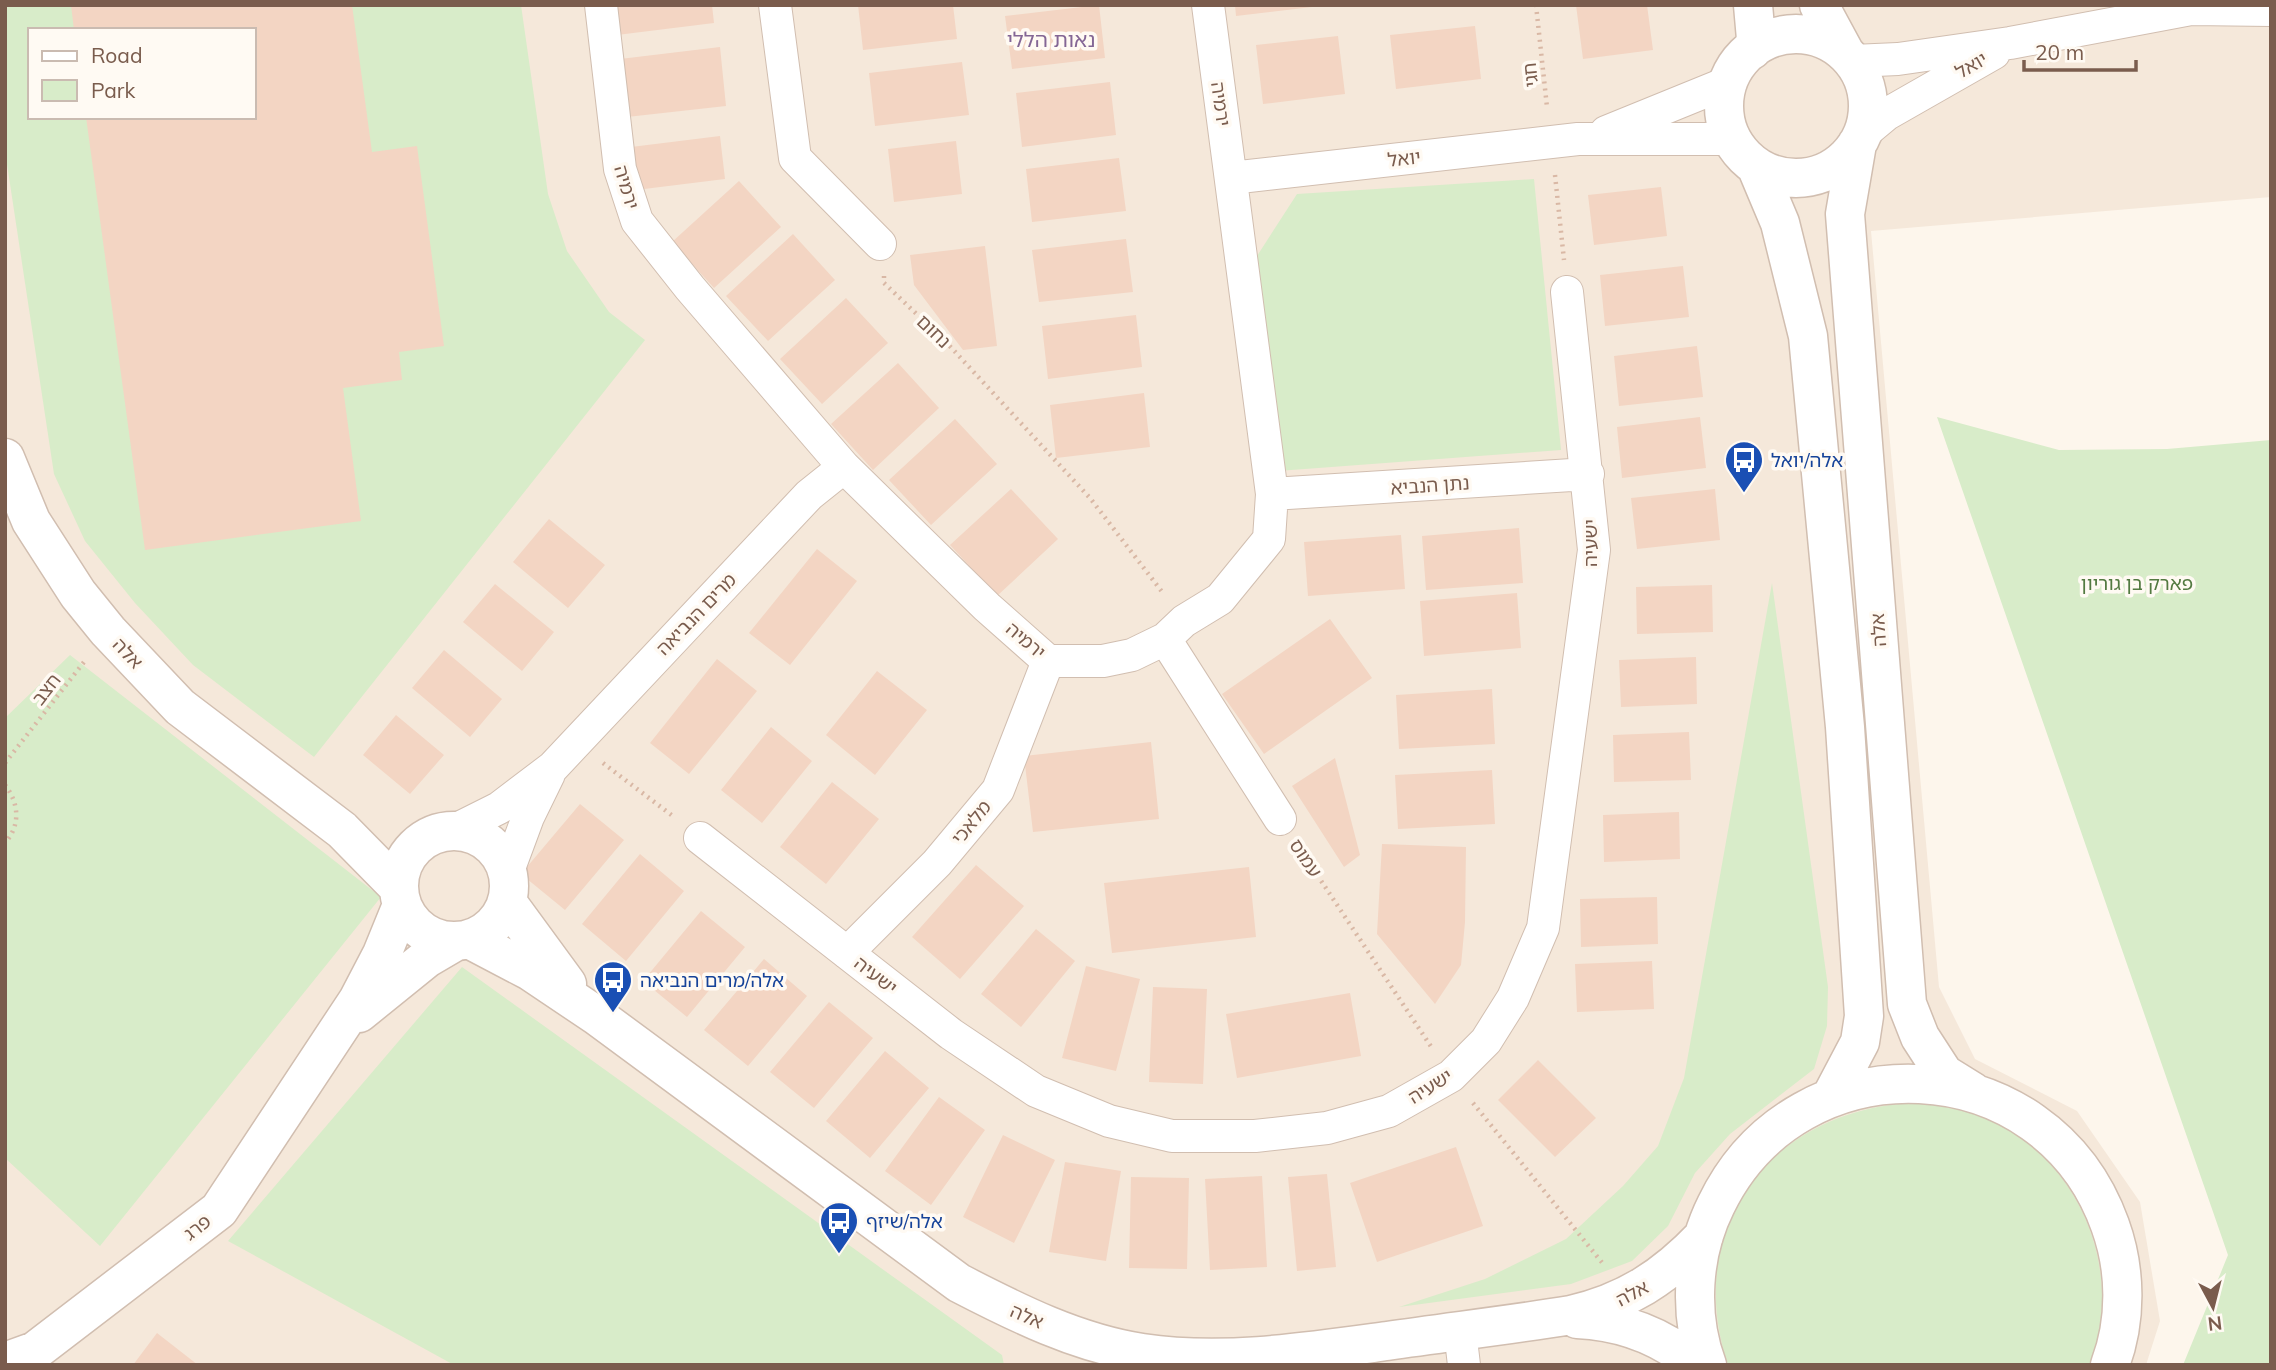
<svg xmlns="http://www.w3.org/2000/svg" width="2276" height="1370" font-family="Mulish,'Noto Sans Hebrew',sans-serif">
  <rect width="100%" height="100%" fill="#fdf6ec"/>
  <path fill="#f5e8da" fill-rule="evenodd" d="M5,5H2271V197L1871,231L1939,987L1975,1059L2077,1111L2140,1202L2160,1321L2146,1365H5ZM30,30H254V117H30Z"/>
  <path fill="#d8ecc9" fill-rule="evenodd" d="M5,5H521L548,194L567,251L609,312L645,340L314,757L193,665L135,603L85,541L54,474L5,151ZM30,30H254V117H30Z
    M1534,179L1561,450L1278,471L1257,256L1297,194Z
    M1937,417L2059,450L2167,449L2271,440V1365H2183L2228,1255Z
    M1772,583L1828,987L1827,1026L1814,1069L1730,1134L1695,1173L1668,1226L1632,1261L1571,1284L1399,1307L1485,1279L1566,1239L1623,1186L1658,1146L1684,1078Z
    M70,655L381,897L100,1246L5,1158V718Z
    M462,967L1002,1355L1004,1365H454L228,1241Z
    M1911,1103C1935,1105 1958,1108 1980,1116C2076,1151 2128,1270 2089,1365H1728C1682,1227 1770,1111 1911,1103Z"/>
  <path fill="#f3d5c3" d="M71,5H352L372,152L417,146L444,346L399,352L402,380L343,388L361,521L145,550L86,117H254V30H74Z
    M614,5H712L714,23L617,35Z
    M858,5H953L957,39L863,50Z
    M1099,5L1105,58L1012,69L1005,16Z
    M1235,5H1312V7L1236,16Z
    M1576,5H1647L1653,50L1583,59Z
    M1475,26L1481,79L1396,89L1390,35Z
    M1338,36L1345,94L1263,104L1256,45Z
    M720,47L726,106L627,117L620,59Z
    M962,62L969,115L875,126L869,73Z
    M1110,82L1116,135L1022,147L1016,93Z
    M720,136L725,179L636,190L631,147Z
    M956,141L962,194L894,202L888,149Z
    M1119,158L1126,211L1032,222L1026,169Z
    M739,181L781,227L714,288L672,242Z
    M1661,187L1667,236L1594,245L1588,195Z
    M793,234L835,280L768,341L726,296Z
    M1126,239L1133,292L1039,302L1032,250Z
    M985,246L997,346L963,350L914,285L910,255Z
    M1683,266L1689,317L1605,326L1600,275Z
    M846,298L888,343L822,404L780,359Z
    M1136,315L1142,367L1048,379L1042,326Z
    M1697,346L1703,397L1619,406L1614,356Z
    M898,363L939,408L873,470L831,424Z
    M1144,393L1150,447L1056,458L1050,405Z
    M1700,417L1706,468L1622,478L1617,427Z
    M955,419L997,464L931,525L889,480Z
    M1011,489L1058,539L997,596L950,545Z
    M1715,489L1720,540L1637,549L1631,498Z
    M549,519L605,565L568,608L513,562Z
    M1519,528L1523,583L1426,590L1422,536Z
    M1401,535L1405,589L1308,596L1304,542Z
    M817,549L857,581L790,665L749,633Z
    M495,584L554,632L522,671L463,622Z
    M1712,585L1713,632L1637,634L1636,587Z
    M1517,593L1521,648L1424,656L1420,601Z
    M1330,619L1372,678L1264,754L1222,694Z
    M444,650L502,699L470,737L412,688Z
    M1696,657L1697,704L1621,707L1619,660Z
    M717,659L757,691L689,774L650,743Z
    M877,671L927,710L875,775L826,735Z
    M1492,689L1495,744L1399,749L1396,695Z
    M396,715L444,755L410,794L363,755Z
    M771,727L812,761L762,823L721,790Z
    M1689,732L1691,780L1614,782L1613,735Z
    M1151,742L1159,819L1033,832L1024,756Z
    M1335,758L1360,855L1344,867L1292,786Z
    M1492,770L1495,824L1398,829L1395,775Z
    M832,782L879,819L826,884L780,847Z
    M580,804L624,840L565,910L521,874Z
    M1679,812L1680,859L1604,862L1603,815Z
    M1382,844L1466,847L1465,922L1461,965L1435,1004L1377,934Z
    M640,854L684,891L626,961L582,924Z
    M976,865L1024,906L960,979L912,937Z
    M1249,867L1256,937L1112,953L1104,883Z
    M1657,897L1658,944L1581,947L1580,899Z
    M701,911L745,947L687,1017L643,981Z
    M1036,929L1075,961L1021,1027L981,994Z
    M764,959L807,996L748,1066L704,1030Z
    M1652,961L1654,1009L1577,1012L1575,964Z
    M1086,966L1140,979L1116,1071L1062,1058Z
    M1153,987L1207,989L1203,1084L1149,1082Z
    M1350,993L1361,1056L1237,1078L1226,1014Z
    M829,1002L873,1038L814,1108L770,1072Z
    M885,1051L929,1088L870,1158L826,1121Z
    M1538,1060L1596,1118L1555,1157L1498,1100Z
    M939,1097L985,1130L931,1205L885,1171Z
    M1003,1135L1055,1160L1014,1243L963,1217Z
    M1456,1147L1483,1226L1377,1262L1350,1183Z
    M1065,1162L1121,1171L1106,1261L1049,1252Z
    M1327,1174L1336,1267L1297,1271L1288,1177Z
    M1262,1176L1267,1267L1210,1270L1205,1179Z
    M1131,1177L1189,1178L1187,1269L1129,1268Z
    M157,1333L198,1365H133Z"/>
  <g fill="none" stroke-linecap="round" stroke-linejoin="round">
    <defs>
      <path id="minor" d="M601,5L620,169L637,221L690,288L844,467L987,607L1048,661H1103L1132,655L1165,639L1184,621L1220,599L1269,539L1272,494L1208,5
        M775,5L795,158L880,244
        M1853,61L1898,59L2010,43L2191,9L2271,10
        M1606,132L1729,82
        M1863,134L1887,114L1994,53
        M1231,178L1578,139H1732
        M1272,494L1588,474
        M1165,639L1280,819
        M455,830L499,808L553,767L809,495L844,467
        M700,838L951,1034L1036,1091L1109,1121L1172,1136H1255L1327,1128L1389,1111L1451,1076L1486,1041L1513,998L1543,928L1594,550L1567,292
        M508,871L528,817L549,774
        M847,953L937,863L998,790L1048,661
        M1460,1331L1464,1365"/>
      <path id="tertiary" d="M1819,5L1845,53
        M1724 106a72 72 0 1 1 144 0a72 72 0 1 1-144 0Z
        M1752,50L1756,39L1753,5
        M1857,144L1845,214L1907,1004L1920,1037L1944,1074L1973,1092
        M1756,166L1780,223L1808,336L1845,727L1864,1016L1860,1042L1831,1097
        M5,458L31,521L78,594L108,631L180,707L342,830L399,888
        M399 886a55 55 0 1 1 110 0a55 55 0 1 1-110 0Z
        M507,902L567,984
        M469,939L530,971L597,1016L959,1283C1017,1313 1077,1343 1142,1353C1223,1365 1307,1352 1387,1341C1448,1332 1510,1325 1571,1315C1627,1302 1665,1277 1704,1236
        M359,1013L427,958L456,941
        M1577,1319C1621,1321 1661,1335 1696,1365
        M5,1362L35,1351L219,1210L358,1000L382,954L402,905
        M1707,1365C1688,1314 1692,1253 1716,1205C1798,1035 2046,1046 2110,1225C2126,1269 2127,1320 2110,1365"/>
    </defs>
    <use href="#minor" stroke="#d1beb0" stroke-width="34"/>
    <use href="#tertiary" stroke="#d1beb0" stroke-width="41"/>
    <path stroke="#d9b8a5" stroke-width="4.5" stroke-dasharray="2 5" stroke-linecap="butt" d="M1536,5L1547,107
      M1555,175L1564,260
      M884,276V283L946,342L1090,498L1163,593
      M5,763L84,662
      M603,763L674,817
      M5,785C19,803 21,825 5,843
      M1298,846L1432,1048
      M1473,1103L1604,1265"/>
    <use href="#minor" stroke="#fff" stroke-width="32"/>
    <use href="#tertiary" stroke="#fff" stroke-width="38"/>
  </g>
  <defs>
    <symbol id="bus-pin" viewBox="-11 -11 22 30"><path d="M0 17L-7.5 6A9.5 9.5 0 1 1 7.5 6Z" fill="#1a4fb4" stroke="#fffaf3"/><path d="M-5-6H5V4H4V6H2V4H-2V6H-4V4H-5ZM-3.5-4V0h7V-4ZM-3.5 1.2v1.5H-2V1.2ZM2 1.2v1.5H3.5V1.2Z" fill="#fff"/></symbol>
  </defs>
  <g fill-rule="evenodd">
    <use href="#bus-pin" x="1722" y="438" width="44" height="60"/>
    <use href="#bus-pin" x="591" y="958" width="44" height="60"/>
    <use href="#bus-pin" x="817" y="1199" width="44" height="60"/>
  </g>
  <g text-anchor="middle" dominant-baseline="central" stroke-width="7" stroke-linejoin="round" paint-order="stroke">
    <g font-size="19" fill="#7a5c4d" stroke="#fffaf3">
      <text transform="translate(1971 65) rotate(-30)">יואל</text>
      <text transform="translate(1530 75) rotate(-96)">חגי</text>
      <text transform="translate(1221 104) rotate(82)">ירמיה</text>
      <text transform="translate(1404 158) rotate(-6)">יואל</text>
      <text transform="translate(627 187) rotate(74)">ירמיה</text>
      <text transform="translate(934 331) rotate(44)">נחום</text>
      <text transform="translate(1430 485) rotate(-4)">נתן הנביא</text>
      <text transform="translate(1590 543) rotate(-90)">ישעיה</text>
      <text transform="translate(696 614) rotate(-46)">מרים הנביאה</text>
      <text transform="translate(1878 630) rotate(-94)">אלה</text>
      <text transform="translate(1026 640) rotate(40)">ירמיה</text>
      <text transform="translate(128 653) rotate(47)">אלה</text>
      <text transform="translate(46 689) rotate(-52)">חצב</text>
      <text transform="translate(971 822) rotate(-51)">מלאכי</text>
      <text transform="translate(1306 858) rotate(56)">עמוס</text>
      <text transform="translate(876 975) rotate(38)">ישעיה</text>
      <text transform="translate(1430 1086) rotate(-32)">ישעיה</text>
      <text transform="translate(197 1227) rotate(-38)">פרג</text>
      <text transform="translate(1632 1293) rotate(-28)">אלה</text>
      <text transform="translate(1027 1316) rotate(23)">אלה</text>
    </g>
    <g font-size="19" fill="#164399" stroke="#fffaf3" text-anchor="start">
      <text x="1771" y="460">אלה/יואל</text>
      <text x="640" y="980">אלה/מרים הנביאה</text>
      <text x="866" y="1221">אלה/שיזף</text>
    </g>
    <g font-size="19" fill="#537a41" stroke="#fffaf3">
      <text x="2137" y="583">פארק בן גוריון</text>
    </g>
    <g font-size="21" fill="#846695" stroke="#fffaf3">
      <text x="1051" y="39">נאות הללי</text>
    </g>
  </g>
  <rect width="2276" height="1370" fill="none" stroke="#7a5c4d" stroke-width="14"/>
  <rect x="28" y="28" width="228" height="91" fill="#fffaf3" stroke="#cabbb1" stroke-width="2"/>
  <rect x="42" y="51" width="35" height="10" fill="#ffffff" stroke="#cabbb1" stroke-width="2"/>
  <text x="91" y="63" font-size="21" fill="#7a5c4d">Road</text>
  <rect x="42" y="80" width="35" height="21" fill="#d8ecc9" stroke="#cabbb1" stroke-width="2"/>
  <text x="91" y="98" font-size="21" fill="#7a5c4d">Park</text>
  <g transform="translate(2213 1307) rotate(173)" stroke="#fffaf3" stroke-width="5" paint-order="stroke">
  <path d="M0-5L12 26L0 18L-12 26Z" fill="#7a5c4d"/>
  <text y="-10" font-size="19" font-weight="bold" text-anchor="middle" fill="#7a5c4d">N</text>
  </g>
  <path d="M2024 60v10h112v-10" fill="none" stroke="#7a5c4d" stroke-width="3.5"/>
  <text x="2035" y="60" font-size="21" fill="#7a5c4d" stroke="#fffaf3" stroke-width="5" paint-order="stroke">20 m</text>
</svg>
